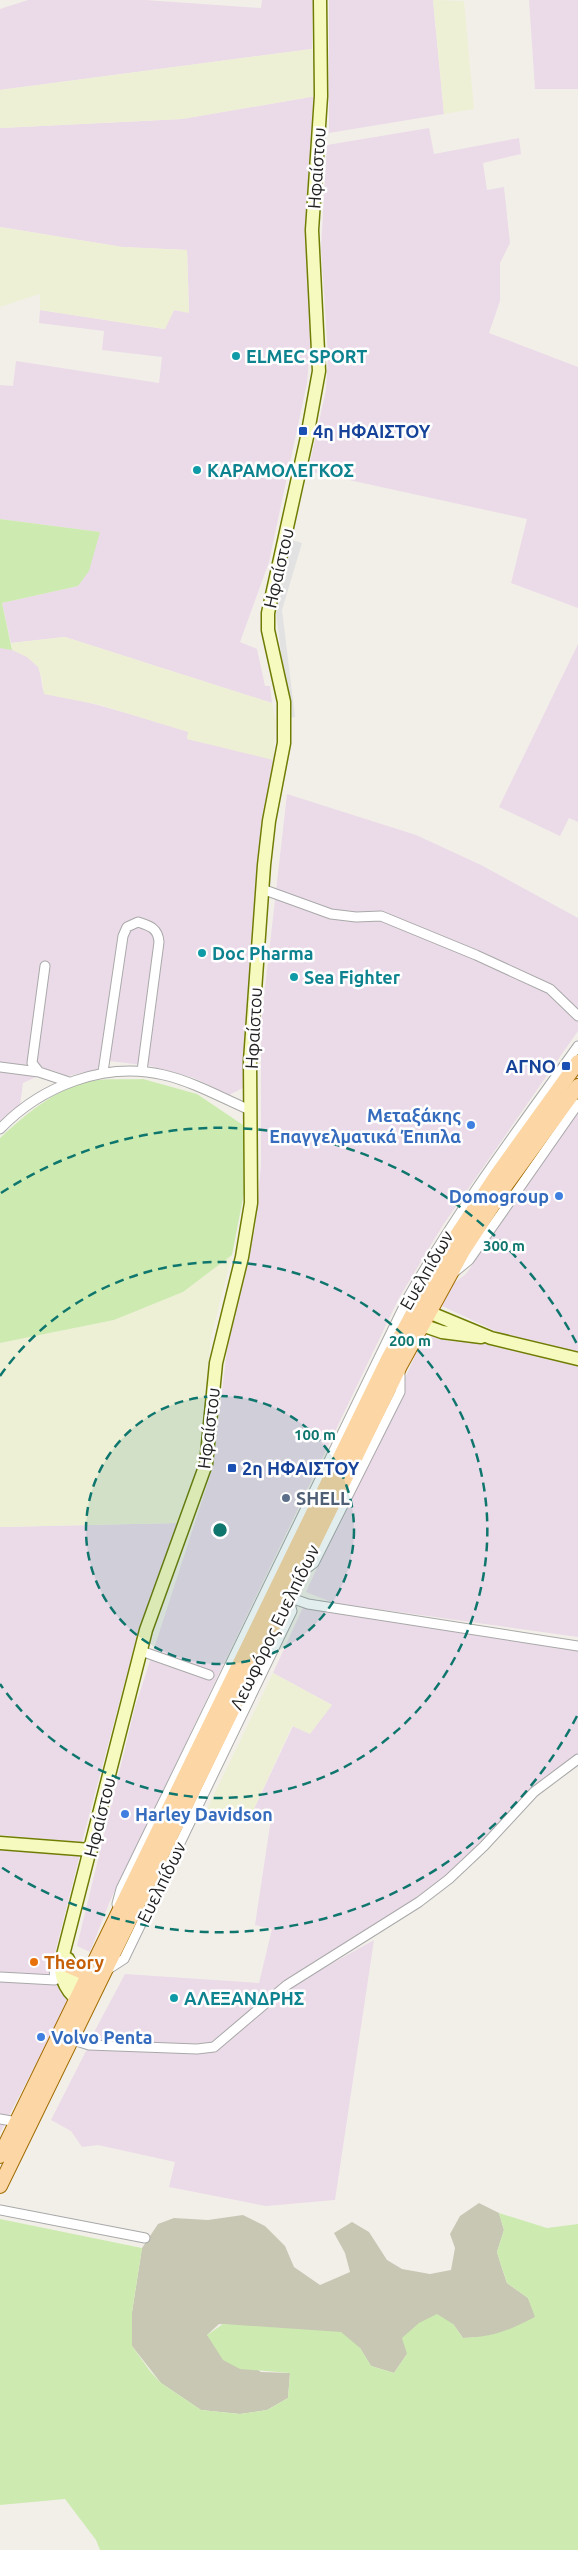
<svg xmlns="http://www.w3.org/2000/svg" width="578" height="2550" font-family="Ubuntu,sans-serif">
  <rect width="100%" height="100%" fill="#f2efe9"/>
  <path fill="#ebdbe8" d="M28,0H145L261,8L262,0H313L312,49L0,90V9Z
    M329,0H433L444,114L329,133Z
    M529,0H578V89H535Z
    M316,96L312,324L307,383L269,562L240,642L257,649L265,686H270L272,703L65,637L11,643L2,603L78,586L99,532L0,519V385L13,386L16,361L159,383L162,357L102,350L104,331L39,323L40,310L164,329L174,310L189,312L187,250L122,247L0,227V128L182,119Z
    M429,128L434,154L519,138L521,154L483,163L487,190L504,187L510,243L500,263V301L489,333L578,367V608L511,583L527,519L308,471L326,390L328,355L321,248L327,145Z
    M578,644V822L569,818L560,836L499,807Z
    M0,646L13,648L38,662L43,690L275,754L262,821L245,1087L229,1095L194,1078L151,1066L109,1061L99,1069L68,1076L51,1070L23,1083L20,1105L0,1123Z
    M287,794L416,835L481,865L578,918V1031L443,1225L399,1298L110,1901L90,1952L77,1946L135,1707L213,1467L228,1340L255,1228L261,1165V1023Z
    M578,1110V1354L517,1341L442,1306L454,1283L466,1274Z
    M430,1336L449,1341L486,1344L578,1365V1637L334,1603L306,1592L422,1341Z
    M179,1523L136,1640L82,1842L0,1835V1527Z
    M304,1605L578,1650V1755L493,1830L439,1882L415,1901L354,1939L214,2044L98,2042L92,2036L125,1974L259,1983L272,1929L255,1925L272,1812L253,1811L293,1726L332,1705L273,1673Z
    M0,1850L80,1854L54,1957L56,1979L68,2002L0,2133Z
    M374,1940L335,2200L266,2206L169,2187L175,2162L98,2145L82,2147L71,2131L51,2120L87,2049L217,2048L297,1983Z"/>
  <path fill="#c7c7b4" d="M479,2203L499,2213L504,2230L497,2252L501,2265L507,2283L528,2298L536,2317L514,2328L488,2337L463,2338L453,2324L407,2354L394,2373L371,2366L360,2348L305,2331L219,2324L207,2335L261,2372L290,2373L288,2398L267,2410L240,2414L201,2410L161,2383L132,2346V2312L142,2248L158,2224L174,2218L208,2220L243,2215L265,2226L285,2246L294,2267L320,2285L350,2272L345,2253L334,2233L352,2222L369,2232L387,2260L402,2269L430,2274L451,2270L455,2248L450,2234L460,2216Z"/>
  <path fill="#eef0d5" d="M433,0L464,1L474,109L444,114Z
    M312,49L316,96L182,119L0,128V90Z
    M0,227L122,247L187,250L189,313L174,310L165,329L40,310V294L0,307Z
    M65,637L272,703L276,723L273,760L187,739L188,732L100,705L44,694L42,679L38,667L27,657L12,650L11,643Z
    M232,1255L211,1337L199,1458L179,1523L0,1527V1343L114,1320L183,1292Z
    M273,1673L332,1705L310,1734L292,1726L253,1811H206Z"/>
  <path fill="#cdebb0" d="M0,519L100,532L89,571L78,586L2,603L12,650L0,648Z
    M143,1079L197,1094L246,1127L245,1188L232,1255L183,1292L114,1320L0,1343V1138C26,1114 56,1088 92,1081C108,1078 127,1080 143,1079Z
    M499,2213L547,2228L578,2224V2550H100L96,2540L65,2499L0,2505V2219L142,2248L132,2312V2346L150,2371L161,2383L201,2410L240,2414L267,2410L288,2398L290,2373L240,2369L223,2360L207,2335L223,2324L341,2332L360,2348L371,2366L394,2373L407,2354L402,2338L419,2323L437,2314L453,2324L463,2338C493,2337 508,2331 535,2317L528,2298L507,2283L501,2265L497,2252L504,2230Z"/>
  <path fill="#e2e2e2" d="M291,540L302,543L282,610L295,717L289,718L276,612Z"/>
  <g fill="none" stroke-linecap="round" stroke-linejoin="round">
    <defs>
      <path id="street" d="M262,889L331,914L356,917L381,916L476,955L550,989L578,1016
        M45,966L32,1063L39,1072L69,1082
        M0,1067L39,1072
        M103,1072L123,936L127,927L138,922C150,926 158,928 159,942L142,1071
        M0,1129C41,1086 105,1061 164,1075C194,1082 222,1098 250,1110
        M452,1274L469,1260L578,1104
        M301,1573L314,1563L400,1392V1368
        M288,1597L308,1604L578,1646
        M141,1651L209,1675
        M117,1904L121,1889L409,1296C459,1208 520,1127 578,1046
        M107,1970L124,1959L292,1611L288,1597
        M0,1977L55,1980L54,1968L62,1959
        M73,2040L89,2045L197,2049L214,2047L287,1985L419,1902L449,1879L484,1846L534,1792L578,1759
        M0,2119L17,2122
        M0,2210L145,2238"/>
      <path id="secondary" d="M421,1309L491,1338L578,1359
        M413,1322L442,1332L481,1337
        M0,1843L91,1850
        M68,1959L76,1983L91,1991
        M85,2004C68,1996 58,1978 62,1959L146,1630L206,1464L216,1363L242,1257L251,1203L250,1061L264,865L269,821L284,743V702L268,630V613L307,437L319,371L312,230L321,96L320,0"/>
      <path id="primary" d="M69,1966L83,1972L93,1967
        M0,2156L388,1359L451,1244L496,1176L578,1062
        M0,2186L400,1366L463,1251L506,1185L578,1086"/>
    </defs>
    <use href="#street" stroke="#a9a9a9" stroke-width="11"/>
    <use href="#secondary" stroke="#707d05" stroke-width="15"/>
    <use href="#primary" stroke="#a06b00" stroke-width="16"/>
    <use href="#street" stroke="#fff" stroke-width="9"/>
    <use href="#secondary" stroke="#f7fabf" stroke-width="12"/>
    <use href="#primary" stroke="#fcd6a4" stroke-width="14"/>
  </g>
  <circle cx="220" cy="1530" r="134" fill="#0f766e" fill-opacity=".12"/>
  <g fill="none" stroke="#0f766e" stroke-width="2.5" stroke-dasharray="9 6">
    <circle cx="220" cy="1530" r="134"/>
    <path d="M0 1376A268 268 0 1 1 0 1684"/>
    <path d="M577 1716A402 402 0 0 1 1 1867M1 1193A402 402 0 0 1 577 1344"/>
  </g>
  <g fill="#0f9aa8" stroke="#fff" stroke-width="2">
    <circle cx="236" cy="356" r="5"/>
    <circle cx="197" cy="470" r="5"/>
    <circle cx="202" cy="953" r="5"/>
    <circle cx="294" cy="977" r="5"/>
    <circle cx="174" cy="1998" r="5"/>
  </g>
  <g fill="#1a4fb4" stroke="#fff" stroke-width="2">
    <rect x="298" y="426" width="10" height="10" rx="2.5"/>
    <rect x="561" y="1061" width="10" height="10" rx="2.5"/>
    <rect x="227" y="1463" width="10" height="10" rx="2.5"/>
  </g>
  <g fill="#3f7fe0" stroke="#fff" stroke-width="2">
    <circle cx="471" cy="1125" r="5"/>
    <circle cx="559" cy="1196" r="5"/>
    <circle cx="125" cy="1814" r="5"/>
    <circle cx="41" cy="2037" r="5"/>
  </g>
  <circle fill="#5c6f8a" stroke="#fff" stroke-width="2" cx="286" cy="1498" r="5"/>
  <circle fill="#e8710a" stroke="#fff" stroke-width="2" cx="34" cy="1962" r="5"/>
  <g text-anchor="middle" dominant-baseline="central" stroke-width="5" stroke-linejoin="round" paint-order="stroke">
    <g font-size="18" fill="#222" stroke="#fff">
      <text transform="translate(316 168) rotate(-86)">Ηφαίστου</text>
      <text transform="translate(278 568) rotate(-77)">Ηφαίστου</text>
      <text transform="translate(253 1028) rotate(-87)">Ηφαίστου</text>
      <text transform="translate(426 1270) rotate(-60)">Ευελπίδων</text>
      <text transform="translate(208 1428) rotate(-83)">Ηφαίστου</text>
      <text transform="translate(274 1627) rotate(-64)">Λεωφόρος Ευελπίδων</text>
      <text transform="translate(99 1817) rotate(-76)">Ηφαίστου</text>
      <text transform="translate(161 1882) rotate(-64)">Ευελπίδων</text>
    </g>
    <g font-size="18" font-weight="bold" fill="#0d838f" stroke="#fff" text-anchor="start">
      <text x="246" y="356">ELMEC SPORT</text>
      <text x="207" y="470">ΚΑΡΑΜΟΛΕΓΚΟΣ</text>
      <text x="212" y="953">Doc Pharma</text>
      <text x="304" y="977">Sea Fighter</text>
      <text x="184" y="1998">ΑΛΕΞΑΝΔΡΗΣ</text>
    </g>
    <g font-size="18" font-weight="bold" fill="#164399" stroke="#fff" text-anchor="start">
      <text x="313" y="431">4η ΗΦΑΙΣΤΟΥ</text>
      <text x="556" y="1066" text-anchor="end">ΑΓΝΟ</text>
      <text x="242" y="1468">2η ΗΦΑΙΣΤΟΥ</text>
    </g>
    <g font-size="18" font-weight="bold" fill="#366cbe" stroke="#fff" text-anchor="end">
      <text x="461" y="1115">Μεταξάκης<tspan x="461" dy="21">Επαγγελματικά Έπιπλα</tspan></text>
      <text x="549" y="1196">Domogroup</text>
      <text x="135" y="1814" text-anchor="start">Harley Davidson</text>
      <text x="51" y="2037" text-anchor="start">Volvo Penta</text>
    </g>
    <g font-size="18" font-weight="bold" fill="#4e5e75" stroke="#fff" text-anchor="start">
      <text x="296" y="1498">SHELL</text>
    </g>
    <g font-size="18" font-weight="bold" fill="#c56008" stroke="#fff" text-anchor="start">
      <text x="44" y="1962">Theory</text>
    </g>
  </g>
  <circle cx="220" cy="1530" r="8" fill="#0f766e" stroke="#fff" stroke-width="2.5"/>
  <g font-size="15" text-anchor="middle" font-weight="bold" fill="#0f766e" stroke="#fff" stroke-width="5" stroke-linejoin="round" paint-order="stroke">
    <text x="504" y="1251">300 m</text>
    <text x="410" y="1346">200 m</text>
    <text x="315" y="1440">100 m</text>
  </g>
</svg>
